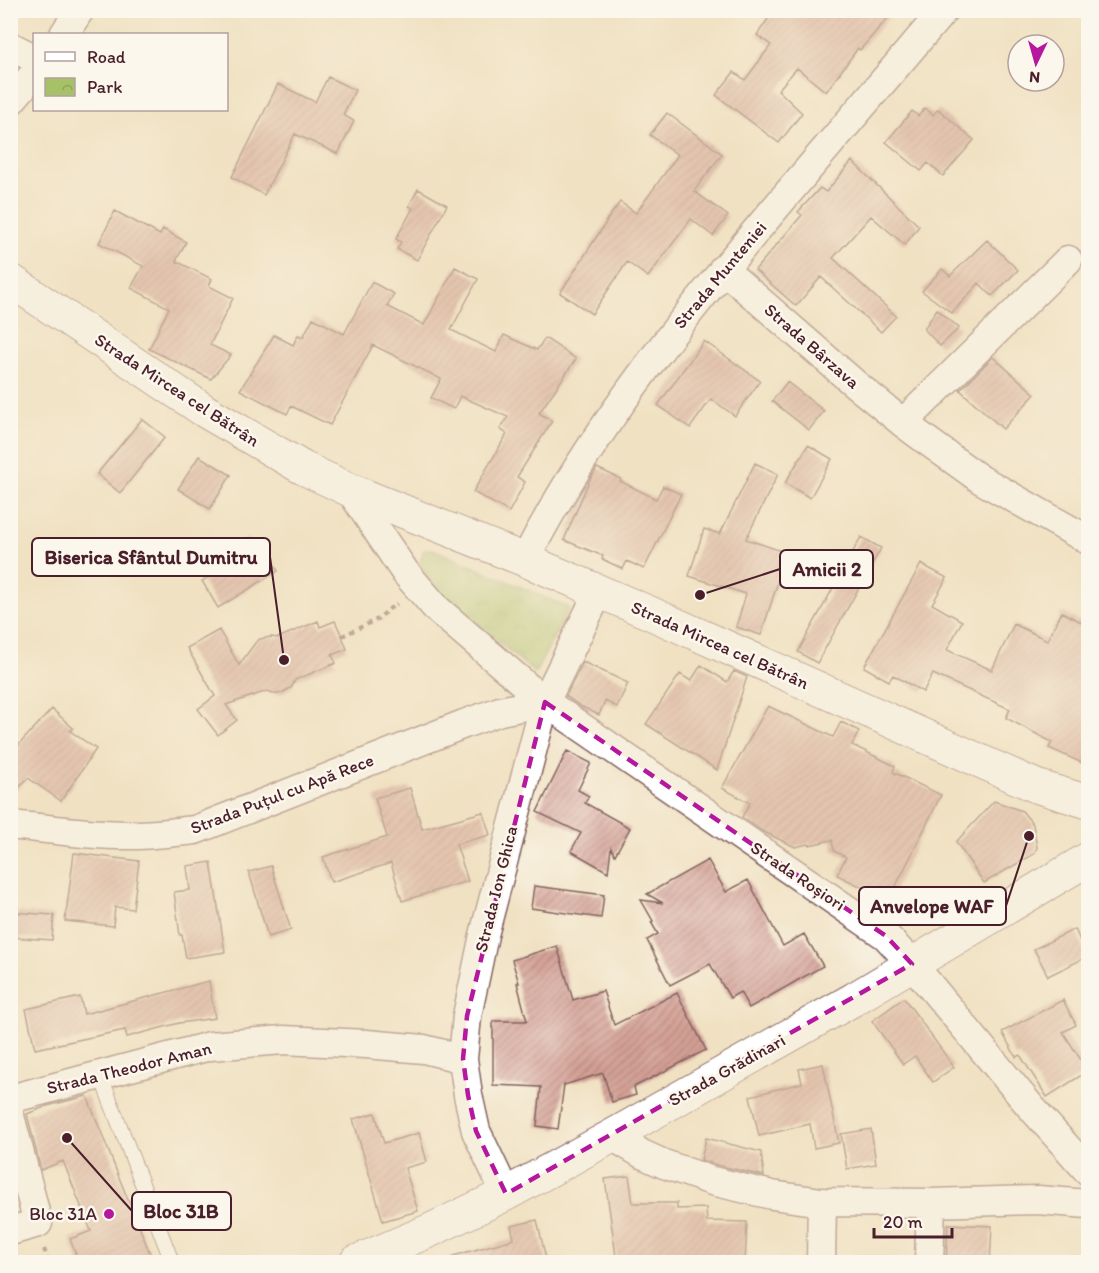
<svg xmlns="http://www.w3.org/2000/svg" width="1099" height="1273" font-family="Itim,sans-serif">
  <defs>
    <pattern id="park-crowns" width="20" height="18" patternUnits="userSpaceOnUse" patternTransform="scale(1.5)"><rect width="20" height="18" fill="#a6c168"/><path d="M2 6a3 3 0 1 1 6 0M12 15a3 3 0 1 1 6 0" fill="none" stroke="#90a55a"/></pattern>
    <pattern id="building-hatch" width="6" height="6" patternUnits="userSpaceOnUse" patternTransform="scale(1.5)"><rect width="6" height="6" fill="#d4a095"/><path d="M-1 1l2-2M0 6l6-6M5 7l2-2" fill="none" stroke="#ae827a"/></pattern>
  </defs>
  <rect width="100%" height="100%" fill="#fbf7ec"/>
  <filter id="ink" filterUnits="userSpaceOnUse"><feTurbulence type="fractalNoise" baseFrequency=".0167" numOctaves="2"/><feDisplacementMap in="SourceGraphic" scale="12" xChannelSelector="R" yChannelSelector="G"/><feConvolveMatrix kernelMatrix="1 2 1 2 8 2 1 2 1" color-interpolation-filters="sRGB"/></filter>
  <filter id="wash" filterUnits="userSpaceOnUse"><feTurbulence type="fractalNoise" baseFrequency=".008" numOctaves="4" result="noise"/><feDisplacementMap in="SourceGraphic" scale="24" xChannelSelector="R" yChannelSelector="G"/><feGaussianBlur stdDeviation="1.35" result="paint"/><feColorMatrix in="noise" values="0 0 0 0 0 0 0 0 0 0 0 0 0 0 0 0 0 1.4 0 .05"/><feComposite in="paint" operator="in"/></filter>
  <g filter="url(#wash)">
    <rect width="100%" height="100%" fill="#f0e1c3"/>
    <path fill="url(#park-crowns)" stroke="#78704a" stroke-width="1.5" d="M432,549L569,608L535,673L436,588L419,565L424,550Z"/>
    <g id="blocks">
      <path fill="url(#building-hatch)" d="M774,10H895L860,50L858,48L826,92L797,68L778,90L802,113L779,143L716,95L734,72L745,80L771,45L757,35Z
        M328,77L355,90L343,115L354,121L338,154L295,134L264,195L232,177L278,84L315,102Z
        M925,108L933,115L938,109L974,140L943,176L928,163L921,171L886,142L912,111L918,116Z
        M667,113L722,154L694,191L728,216L713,236L691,219L648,277L627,262L592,314L560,293L607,221H606L620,202L636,213L678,155L650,135Z
        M852,161L919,226L905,245L871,216L833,258L896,316L881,332L821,277L796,306L755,270L802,215L798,212L820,188L826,192Z
        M418,189L447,205L417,260L397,249L401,242L396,239L413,208L409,206Z
        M115,211L160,235L163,229L186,242L176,261L212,279L209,286L233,298L210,345L231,355L211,379L149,349L169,308L131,288L143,266L99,243Z
        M987,240L1018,270L992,296L979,283L952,313L922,291L942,269L950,276Z
        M455,267L478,279L451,330L496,352L504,335L537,350L545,338L576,359L539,413L552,421L517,477L525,482L509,512L473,492L507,434L500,429L508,417L460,396L454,409L431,398L441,379L373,345L330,425L291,406L287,414L240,390L274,335L293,345L298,335L303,337L313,318L344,334L372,282L394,294L387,306L424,325Z
        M937,309L959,328L940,346L924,329Z
        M704,341L760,381L735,416L711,399L690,428L658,405Z
        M993,357L1035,394L1003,429L960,390Z
        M787,382L824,411L809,430L772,401Z
        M142,419L165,437L120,493L97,474Z
        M808,445L832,459L810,498L785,483Z
        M199,456L231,475L210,509L178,489Z
        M755,463L778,474L746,539L787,553L761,635L736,627L746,594L689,576L704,529L720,534Z
        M597,468L621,479L620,481L656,499L663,486L681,494L644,569L627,561L623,569L602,559L603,556L564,540L589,481Z
        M861,537L881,548L817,663L798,652Z
        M248,538L259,555L266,551L278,571L218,608L202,581L211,576L205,565Z
        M921,564L947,578L932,604L962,621L947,650L992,670L1014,624L1047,640L1062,612L1089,626V766L1049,748L1052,742L1006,718L1010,709L933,674L923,692L893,675L889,681L864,667Z
        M318,621L320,627L335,621L342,636L347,649L332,655L336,663L295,680L292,687L282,693L277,694L267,691L226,705L237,720L218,735L198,709L215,696L187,648L219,630L239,665L255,643L260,639L271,637L278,638Z
        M583,662L628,683L617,707L605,701L599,715L580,706L566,696Z
        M701,665L727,682L734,671L747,677L717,770L646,724L680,674L691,681Z
        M768,706L833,737L841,722L859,731L852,745L895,766L893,772L941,795L889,900L837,875L846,857L834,851L832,840L810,845L808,844L795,847L762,831L742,817L750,803L722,788Z
        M52,709L73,728L70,731L96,749L61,801L28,778L10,797V754Z
        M567,751L591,763L578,790L589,796L585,803L630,828L615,855L611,848L608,872L571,851L581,833L537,812Z
        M410,788L422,829L483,812L490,835L456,844L468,881L402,901L391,863L331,882L323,857L387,837L375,798Z
        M994,801L1022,811L1033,824L1037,848L1034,854L984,883L956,842Z
        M74,853L139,861L133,909L115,907L113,926L65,921Z
        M708,860L726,892L748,880L783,946L804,934L823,966L749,1008L740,992L730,998L710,964L670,985L647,940L658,934L651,922L653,921L641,900L663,903L647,894Z
        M211,862L225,952L186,958L182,935H180L174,892L190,890L187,866Z
        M271,866L291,930L268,937L249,872Z
        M534,886L604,895L601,918L531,908Z
        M10,912L54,915L52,940L10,937Z
        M1075,929L1087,957L1048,976L1034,949Z
        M557,946L573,1000L603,991L614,1025L677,993L706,1050L634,1087L636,1095L612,1102L603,1073L564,1085L558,1129L537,1126L541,1087L493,1085V1021H527L517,983H519L512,960Z
        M209,981L215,1018L179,1023L127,1037L125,1030L35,1049L26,1009L80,997L84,1014Z
        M904,998L954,1067L933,1082L915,1056L903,1064L872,1021Z
        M1063,1000L1076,1025L1063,1032L1088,1071L1047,1097L1020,1055L1016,1057L1002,1032Z
        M823,1064L839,1143L814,1148L810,1124L759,1136L750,1096L802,1083L799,1069Z
        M87,1096L120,1180L154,1263H79L70,1239L91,1231L63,1161L41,1170L27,1114L47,1106Z
        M375,1113L384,1143L419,1133L427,1162L405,1168L418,1211L383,1221L353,1119Z
        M871,1129L876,1164L847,1169L841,1134Z
        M706,1138L761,1152L764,1176L717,1165L701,1160Z
        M629,1176L633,1203H677V1209L706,1208L707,1221L747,1222L745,1263H654V1259L630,1263H617L605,1179Z
        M537,1220L547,1263H454L453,1256L514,1239L511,1226Z
        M948,1224L992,1226L990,1263H946Z"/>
    </g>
  </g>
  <g filter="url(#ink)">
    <use href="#blocks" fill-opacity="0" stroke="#846360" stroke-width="1.5"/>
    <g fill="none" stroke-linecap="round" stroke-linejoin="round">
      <defs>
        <path id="lane" d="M100,1074L172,1262"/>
        <path id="street" d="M64,34L80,10
          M10,46L34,58
          M10,102L34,74
          M723,269L854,383L903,423L930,443L980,479L1088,540
          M903,423L1068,260
          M350,490L405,572L437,609L545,702L886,936L912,964L1030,1106L1088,1171
          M525,560C594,425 690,308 788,193C840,132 892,71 944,10
          M10,825C52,829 94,836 135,835C155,835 175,832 195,830L464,724L500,711L545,702
          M10,1099L210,1046L283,1040L366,1044L424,1049L463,1059
          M10,1116L38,1223L10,1231
          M612,1136L642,1154L664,1164L712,1181L772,1195L822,1202L931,1203L1038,1200L1088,1204
          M506,1194L476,1131L468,1095L463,1059L467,1016L484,935L545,702L599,591
          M821,1262L822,1202
          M929,1262L931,1203"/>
        <path id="secondary" d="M10,280L205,411L303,468L350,490L525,560L650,613L1036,786L1088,802
          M356,1262L431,1230L506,1194L612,1136L854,999L1088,859"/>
      </defs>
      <use href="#lane" stroke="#846360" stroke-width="16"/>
      <use href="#street" stroke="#846360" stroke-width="31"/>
      <use href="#secondary" stroke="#846360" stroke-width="35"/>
      <path stroke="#846360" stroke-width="4" stroke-dasharray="4.5 4.5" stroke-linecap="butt" d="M342,636L378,619L389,609L397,604
        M44,1249L49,1262"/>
      <use href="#lane" stroke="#fff" stroke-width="14"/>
      <use href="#street" stroke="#fff" stroke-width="28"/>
      <use href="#secondary" stroke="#fff" stroke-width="33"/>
    </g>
  </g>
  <path d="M0 0H1099V1273H0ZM545,702L886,936L912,964L506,1194L476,1131L468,1095L463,1059L467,1016Z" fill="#f0e1c3" fill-opacity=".55" fill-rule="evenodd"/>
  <path fill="none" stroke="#b5179e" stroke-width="4.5" stroke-dasharray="12 8" stroke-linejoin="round" d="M545,702L886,936L912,964L506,1194L476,1131L468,1095L463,1059L467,1016Z"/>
  <circle fill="#b5179e" stroke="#fbf7ec" stroke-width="2" cx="109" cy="1214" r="6"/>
  <g text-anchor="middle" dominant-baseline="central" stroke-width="5" stroke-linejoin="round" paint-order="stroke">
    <g font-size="18" fill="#4a1f2b" stroke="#fbf7ec">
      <text transform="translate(720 275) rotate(-50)">Strada Munteniei</text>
      <text transform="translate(812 346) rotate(41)">Strada Bârzava</text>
      <text transform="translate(177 390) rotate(33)">Strada Mircea cel Bătrân</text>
      <text transform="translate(720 645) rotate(24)">Strada Mircea cel Bătrân</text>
      <text transform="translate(282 794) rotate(-21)">Strada Puțul cu Apă Rece</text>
      <text transform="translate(798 876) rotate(34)">Strada Roșiori</text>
      <text transform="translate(496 889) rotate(-76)">Strada Ion Ghica</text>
      <text transform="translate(129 1068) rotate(-14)">Strada Theodor Aman</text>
      <text transform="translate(727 1070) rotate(-29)">Strada Grădinari</text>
    </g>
    <g font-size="18" fill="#4a1f2b" stroke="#fbf7ec" text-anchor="end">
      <text x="97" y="1214">Bloc 31A</text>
    </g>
  </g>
  <path fill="none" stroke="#4a1f2b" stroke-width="2" d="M284 660L270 557M700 595L780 569M1029 836L1006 906M67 1138L132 1211"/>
  <g fill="#4a1f2b" stroke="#fbf7ec" stroke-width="2">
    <circle cx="284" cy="660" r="6"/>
    <circle cx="700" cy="595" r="6"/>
    <circle cx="1029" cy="836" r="6"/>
    <circle cx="67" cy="1138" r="6"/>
  </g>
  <g fill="#fbf7ec" stroke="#4a1f2b" stroke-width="2">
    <rect x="32" y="538" width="238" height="38" rx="6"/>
    <rect x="780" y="550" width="93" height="38" rx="6"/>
    <rect x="859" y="887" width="147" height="38" rx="6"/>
    <rect x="132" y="1192" width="99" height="38" rx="6"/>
  </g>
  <g font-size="20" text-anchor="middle" font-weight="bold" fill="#4a1f2b">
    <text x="151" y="564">Biserica Sfântul Dumitru</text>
    <text x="827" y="576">Amicii 2</text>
    <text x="932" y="913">Anvelope WAF</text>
    <text x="181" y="1218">Bloc 31B</text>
  </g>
  <rect width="1099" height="1273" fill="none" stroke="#fbf7ec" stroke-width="36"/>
  <rect x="33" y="33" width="195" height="78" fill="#fbf7ec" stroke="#b4a19f" stroke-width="1.5"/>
  <rect x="45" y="52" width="30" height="9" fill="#ffffff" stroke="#b4a19f" stroke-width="1.5"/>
  <text x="87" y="63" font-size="18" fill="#4a1f2b">Road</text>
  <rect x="45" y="78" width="30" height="18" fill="url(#park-crowns)" stroke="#b4a19f" stroke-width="1.5"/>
  <text x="87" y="93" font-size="18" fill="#4a1f2b">Park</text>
  <g transform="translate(1036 63) rotate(185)"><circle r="28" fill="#fbf7ec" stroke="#b4a19f" stroke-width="1.5"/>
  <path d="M0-4.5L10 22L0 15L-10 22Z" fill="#b5179e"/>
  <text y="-9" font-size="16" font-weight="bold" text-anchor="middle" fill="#4a1f2b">N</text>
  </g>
  <path d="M874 1228v9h78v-9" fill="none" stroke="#4a1f2b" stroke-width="3"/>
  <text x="883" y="1228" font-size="18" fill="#4a1f2b" stroke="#fbf7ec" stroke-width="4.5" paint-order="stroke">20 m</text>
</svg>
